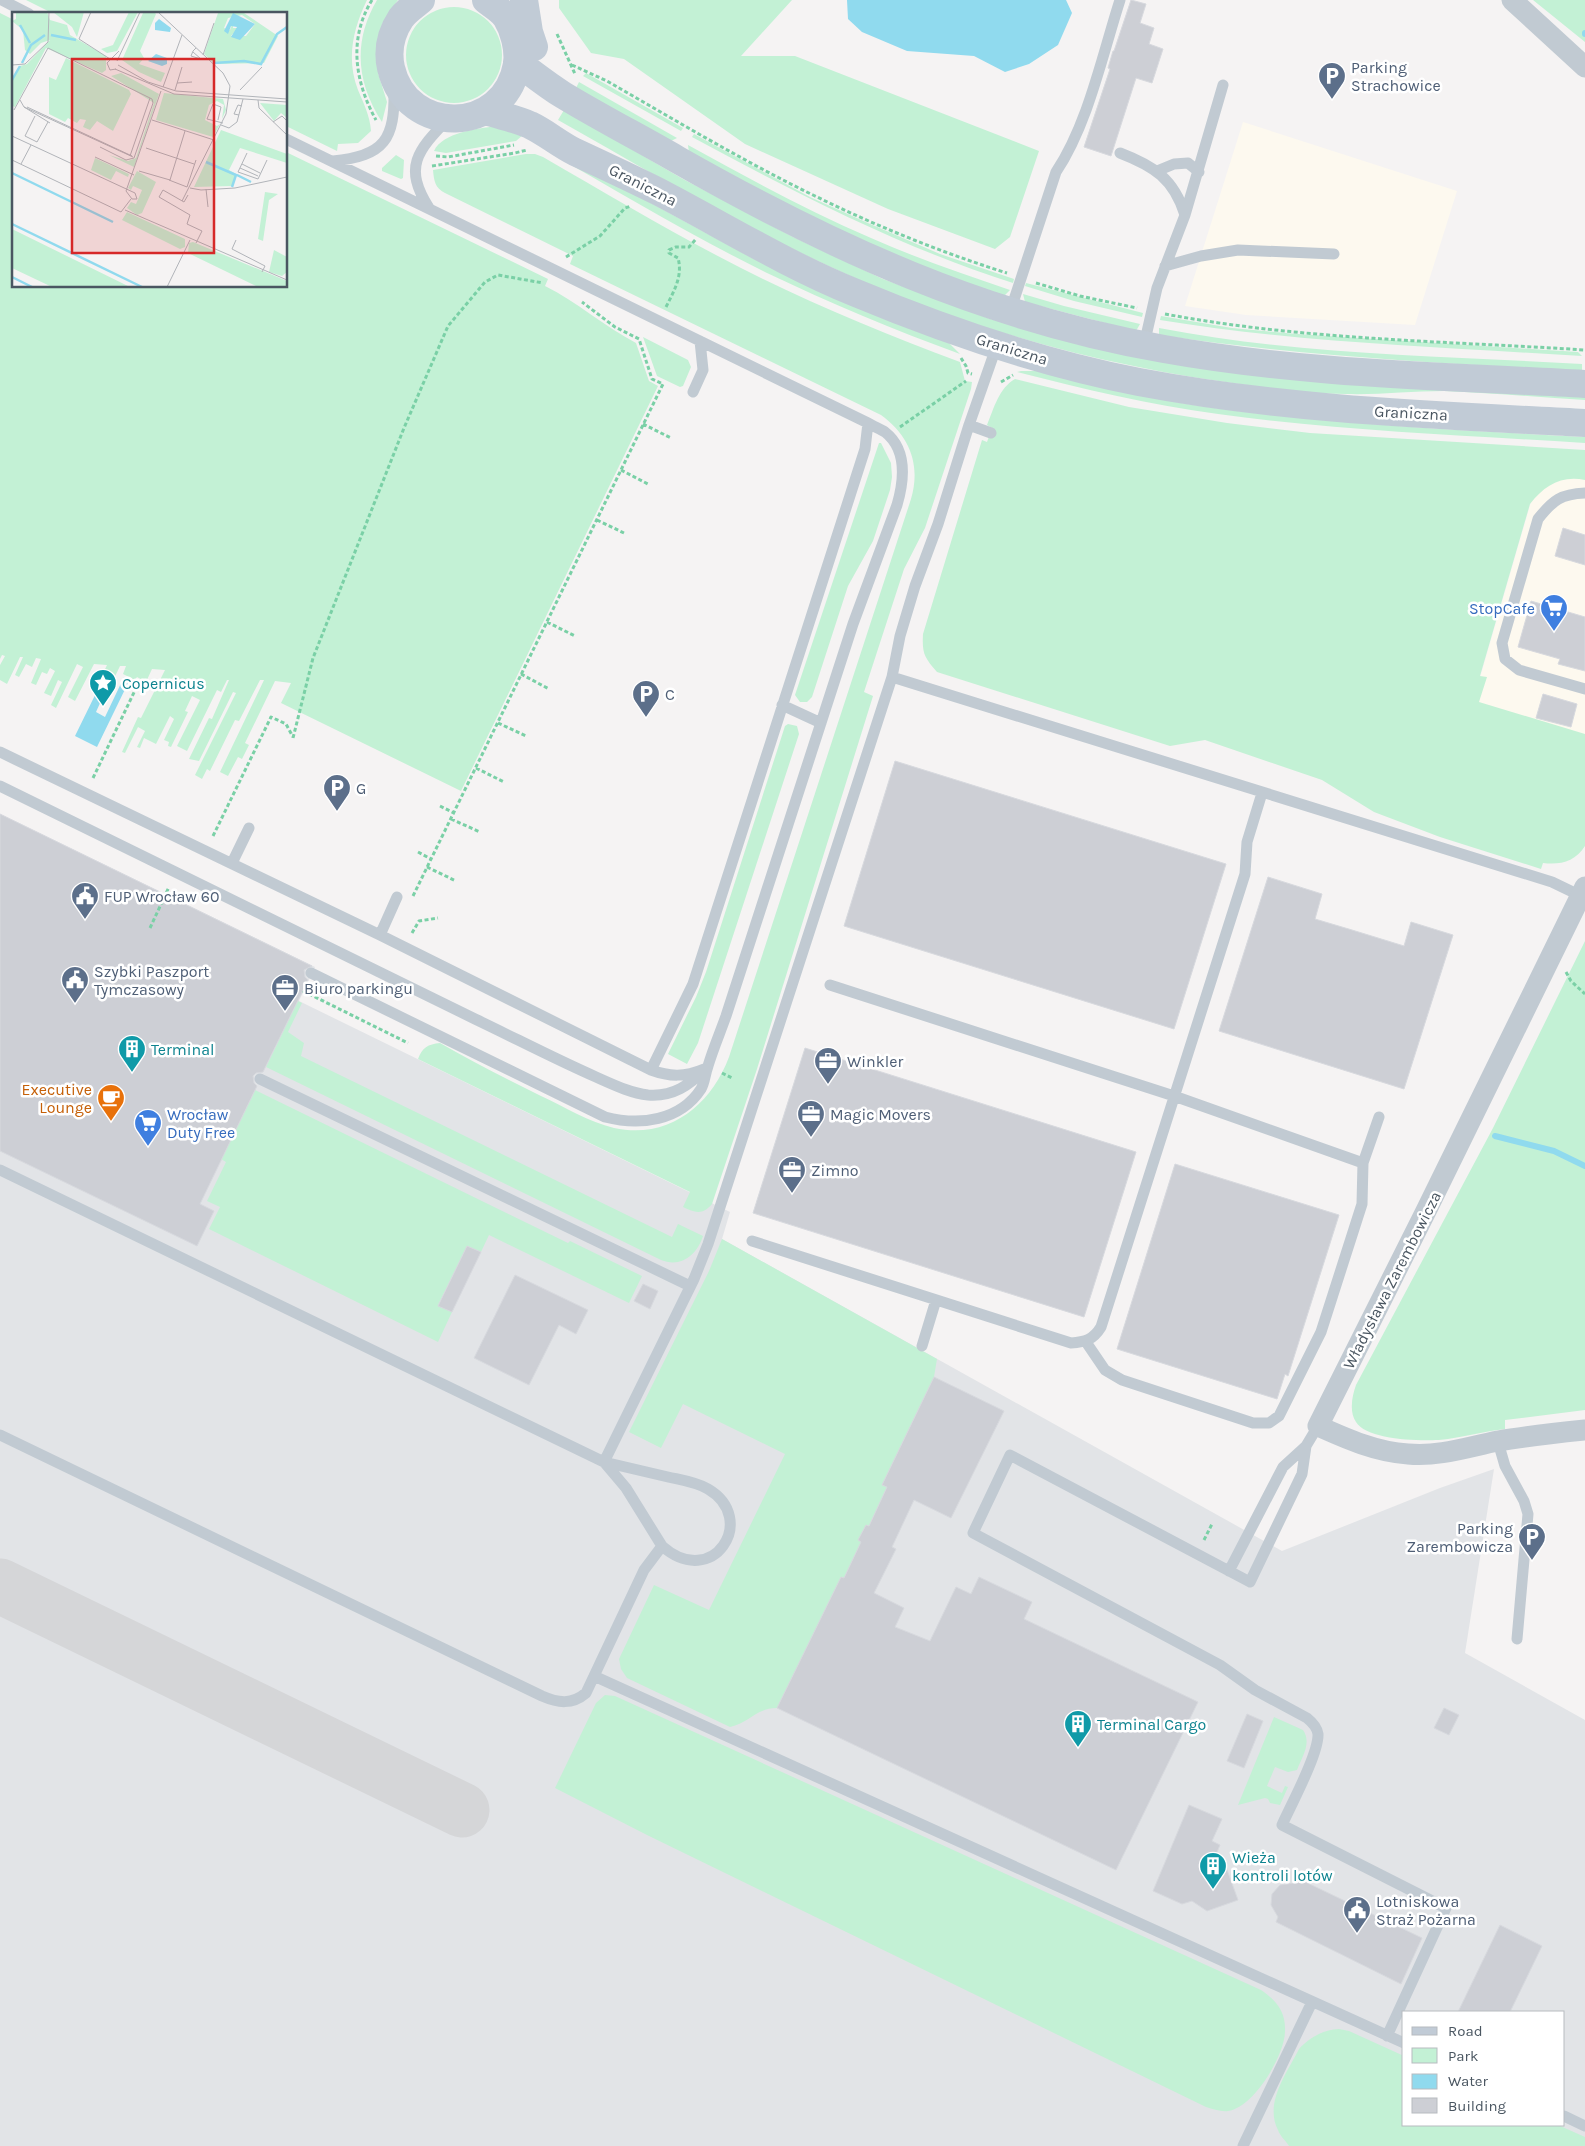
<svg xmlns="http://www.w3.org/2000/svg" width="1585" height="2146" font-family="Karla,sans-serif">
  <rect width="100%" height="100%" fill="#f5f3f3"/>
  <path fill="#fdf9ef" d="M1243,122L1457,191L1415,325L1246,315L1185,306Z
    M1543,461L1585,463V752L1469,716Z"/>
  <path fill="#e2e4e7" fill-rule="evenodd" d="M0,814L315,967L299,1001L730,1212L722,1239L1282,1551L1440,1488L1494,1469L1465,1653L1585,1720V2146H0ZM1404,2012H1564V2125H1404Z"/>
  <path fill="#c3f1d5" d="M26,0H367C353,29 346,59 358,90C364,104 370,116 371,131L358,143L338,144L337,151L286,126V14H54Z
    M377,0H398L382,24L378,73L387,102L382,122C356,82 353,41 377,0Z
    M559,0H792L741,56H795L1039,151L1010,237L995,249L888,209L745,144L624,59L591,53L559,8Z
    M1533,0H1585V42Z
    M406 55a48 48 0 1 1 96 0a48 48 0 1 1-96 0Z
    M0,13L14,20V286H286V152L548,279L545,286C577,302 604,326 636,343L649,381L658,386L461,791L281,703L291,683L275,681L245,743L249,745L242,759L238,757L228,776L220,772L264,680H260L239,721L235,720L210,771L207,769L202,779L195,775L236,693L233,692L199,761L189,759L209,718L212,719L229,680H227L221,692L217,690L187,751L177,746L200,700L192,696L185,711L188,712L171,747L168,746L169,742L164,740L174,719L170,716L156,744L144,738L140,748L137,747L145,731L138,727L125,753L122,752L138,717L141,718L165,670L152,669L146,682L137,677L135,680L123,674L126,666H120L108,691L97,686L107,665L94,664L75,701L68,697L83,667L77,664L56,708L51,705L62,682L58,680L51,696L44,693L55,671L50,668L47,674L42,672L36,685L31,683L41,659L36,658L32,667L26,664L19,677L15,675L23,657H20L7,684L0,680V665L5,656L2,655L0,659Z
    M586,73L683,128L681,131L583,76Z
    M579,82L677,138L669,142L576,88Z
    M564,110L683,179L793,237L883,279L993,320L1585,397V400C1538,397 1491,393 1444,391C1411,391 1378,395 1346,394C1315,394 1284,390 1254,386C1136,371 1022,344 911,301C787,254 673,185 558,120Z
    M496,126L524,134L516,141L446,153L434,151C443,132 477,129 496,126Z
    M694,134L810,197L868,223L940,254L1014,279L1013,283C900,247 796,193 692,137Z
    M544,145L754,259L949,343L960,354C894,330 830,303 767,273C692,236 620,193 547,151Z
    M688,145C748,178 808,211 871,238C916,258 963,274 1010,290L1004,296L961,282L846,235L689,153Z
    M526,154H535L543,157C609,195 674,234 741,268C812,304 885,334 960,362L965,381L972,382L971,389L925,528L904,569L864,692L873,696L757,1069L712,1204C703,1215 695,1213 683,1207L690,1192L418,1059C422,1048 428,1044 440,1043C473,1062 507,1079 541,1096C565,1107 589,1122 614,1128C669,1140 711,1105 729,1057L911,499C921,465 910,436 881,415L570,264L573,256L445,193C435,188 434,181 433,170Z
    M396,155L404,160L403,178L401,179L382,171V168Z
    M1026,283L1143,313L1142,317L1074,301L1025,286Z
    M1023,294L1064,306L1140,324L1136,331L1025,302Z
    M1161,316L1232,328L1297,334L1578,352L1582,356C1441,347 1300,343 1160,320Z
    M1159,328C1297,355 1441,356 1582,364V371C1440,363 1299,356 1159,335Z
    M643,337L688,360L691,367L683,386L680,387L657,376Z
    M1021,371H1037C1093,384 1150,399 1207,407C1332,424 1459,430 1585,437V443C1463,435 1340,431 1218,414C1150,405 1084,389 1017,372Z
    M1015,379L1129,407L1227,423L1310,433L1585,450V480C1561,475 1544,486 1530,504L1480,676L1487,677L1479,702L1585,734V846C1575,862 1560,865 1543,863L1541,869L1440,837L1374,812L1322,780L1205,740L1170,746L937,672C924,657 922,653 923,634L982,440L987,442L992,428L987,425C994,408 999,388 1015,379Z
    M879,443H881L891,463L892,477L890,490L873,541L848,586L812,697L807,702H800L795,695Z
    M788,724L797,726L799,734L698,1043L687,1064L668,1054L696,997L706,972L785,726Z
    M1585,941V1410L1505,1420V1429C1486,1431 1467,1436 1448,1439C1429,1442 1367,1441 1356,1422C1349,1412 1352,1396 1356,1385L1493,1128Z
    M298,1001L302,1003L288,1032L304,1043L301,1056L672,1237L678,1224L703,1236C697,1255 681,1268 661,1260L266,1067Z
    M255,1090L568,1243L570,1241L642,1276L629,1303L489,1235L481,1252L467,1246L438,1305L452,1312L438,1342L209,1229L220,1207L207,1201L226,1162L221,1159Z
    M722,1239L937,1359L934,1377L882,1485L887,1487L869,1526L866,1525L858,1540L861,1542L844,1578H841L777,1708C756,1708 749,1723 730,1727L627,1678L621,1669L619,1659L654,1585L709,1610L785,1454L683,1404L661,1448L629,1432L709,1271Z
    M605,1695L615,1696L1261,1990C1276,2000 1286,2012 1285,2031C1285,2055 1254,2107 1228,2111C1221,2112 1213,2109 1206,2107L647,1835L555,1788L596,1703Z
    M1274,1717L1303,1730C1312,1743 1302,1757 1297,1770L1288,1772L1275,1767L1267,1786L1282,1793L1285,1786L1288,1787L1280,1805L1270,1803L1268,1799L1265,1798L1238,1805Z
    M1339,2029L1349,2031L1404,2056V2125H1558L1585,2137V2146H1289C1286,2141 1280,2136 1278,2130C1264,2103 1287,2073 1299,2049C1310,2037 1323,2030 1339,2029Z"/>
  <path fill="#90daee" d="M847,0H1066L1072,13L1058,45L1029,64L1005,72L974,56L907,51L862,32L848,19Z
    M124,677L130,679L97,747L75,736L98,689L105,692L96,712L105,717Z"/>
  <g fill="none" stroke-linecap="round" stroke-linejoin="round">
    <path stroke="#90daee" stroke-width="6" d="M1585,34V33
      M1495,1136L1554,1151L1585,1166"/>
    <path stroke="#d5d6d8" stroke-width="55" d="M0,1586L462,1810"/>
  </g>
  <path fill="#cdcfd5" stroke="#d7d9de" d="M1131,0L1146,4L1140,23L1154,28L1149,44L1163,49L1152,83L1136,78L1111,156L1084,147L1110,69L1108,68L1113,51H1114Z
    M1563,528L1585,535V565L1555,556Z
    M1531,601L1585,617V671L1558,664L1560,659L1518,647Z
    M1543,694L1577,704L1571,727L1536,718Z
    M895,761L1226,864L1174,1029L844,926Z
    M0,814L312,966L304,970L305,977L308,980L263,1072L256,1073L253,1076L254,1083L257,1086L200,1204L214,1211L197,1246L0,1151Z
    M1268,877L1322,894L1315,919L1352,930L1404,946L1411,922L1453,935L1404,1089L1219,1031Z
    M805,1048L1136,1152L1084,1317L753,1213Z
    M1175,1164L1339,1215L1288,1376L1285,1374L1277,1399L1117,1349Z
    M467,1246L481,1252L452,1312L438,1306Z
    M515,1275L588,1310L576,1334L559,1325L529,1385L474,1358Z
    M643,1284L658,1291L650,1309L634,1301Z
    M934,1377L1004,1411L951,1518L914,1500L892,1547L896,1549L874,1593L904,1608L895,1627L930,1641L956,1587L971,1594L979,1577L1032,1602L1024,1619L1198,1702L1116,1870L777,1708L841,1577L844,1578L861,1542L858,1540L866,1525L869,1526L887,1487L882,1485Z
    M1444,1708L1459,1715L1449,1735L1434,1728Z
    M1247,1714L1263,1721L1244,1768L1227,1761Z
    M1189,1805L1222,1819L1212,1841L1220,1845L1214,1859L1226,1867L1238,1900L1207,1911L1192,1901L1182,1904L1153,1891Z
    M1297,1878L1422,1938L1401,1984L1276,1922L1278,1917L1271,1905L1272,1894L1280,1885L1295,1883Z
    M1500,1925L1542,1946L1510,2012H1458Z"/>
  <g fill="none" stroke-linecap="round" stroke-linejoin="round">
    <path stroke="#7ad0a6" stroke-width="3" stroke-dasharray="4 2.5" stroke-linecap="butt" d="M372,0C348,39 355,82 376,120
      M557,34L575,74
      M572,65L607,81C675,120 743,161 813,195C876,226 940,252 1007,273
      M436,156L448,157L514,145
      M432,166L515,153L527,150
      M566,257L600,236L625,208L631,206
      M1036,283L1080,296L1137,308
      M666,307C674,291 683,276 678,258L669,253V250L676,247H689L696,239
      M1165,314C1303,340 1445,341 1585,350
      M961,358L966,366L968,373L972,374
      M1001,382L1013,375
      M643,424L671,438
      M900,427L966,381
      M621,470L648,484
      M597,520L624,533
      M547,622L575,636
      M521,674L549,689
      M498,723L526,736
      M293,738L313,658L404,428L448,326L485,282L498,275L543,283
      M476,768L504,782
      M93,778L139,682
      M440,806L454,813
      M451,819L480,832
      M213,836L271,717L286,724L293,737
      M418,852L431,859
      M427,867L456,881
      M413,896L663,384L652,379L639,339L615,327L582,302
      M150,928L169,887
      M412,933L419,921L438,918
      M1566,972L1571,981L1585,994
      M303,991L408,1043
      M722,1073L732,1078
      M1204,1540L1212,1524"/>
    <path stroke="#c1cad2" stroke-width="11" d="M2,0L29,14
      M286,139L868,423C873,426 880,429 885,432C908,450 904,481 897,505L853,624L726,1016C720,1033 713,1049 708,1066C705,1074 705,1082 701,1089C680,1121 640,1126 605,1117L311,973
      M1120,153C1154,166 1174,179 1185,215
      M333,161C385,156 395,139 394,89
      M1157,171L1174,164L1188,163L1199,172
      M429,208C403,167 417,151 448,119
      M1165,266L1201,256L1238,250L1334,254
      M1010,312L1056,172C1088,124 1102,56 1120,0
      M1144,345L1157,288L1185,215L1223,85
      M693,392L703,370L700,341
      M969,425L991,433
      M1585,493C1561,494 1553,500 1538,519L1502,643L1505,659L1519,670L1585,689
      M892,677L1552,882L1581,896
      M782,705L821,723
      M0,752L380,935L651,1070C670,1077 685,1077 704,1069
      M0,786C158,864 316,942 475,1019C515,1038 555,1059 596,1077C612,1084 630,1093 648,1095C673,1097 690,1085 706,1068
      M232,863L249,828
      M380,935L397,897
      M830,985L1174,1096L1363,1163
      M651,1070L693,984L865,449L868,423
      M260,1079L690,1286
      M0,1170L604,1462C625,1467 647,1472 668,1477C681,1480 696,1482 708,1489C759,1519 713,1591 662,1546L626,1488L604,1462
      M752,1241L1071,1343C1085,1342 1093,1340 1101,1327L1245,874L1247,842L1262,793
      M1086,1342L1105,1370L1122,1380L1253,1423H1269L1279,1416L1321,1332L1362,1204L1363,1163L1379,1117
      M922,1346L936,1300
      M0,1435L542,1696C558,1703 572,1705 586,1693L644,1570L662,1546
      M1498,1442L1505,1466L1524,1501L1528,1514L1517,1639
      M1306,1446L1302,1474L1250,1582L1010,1455L973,1533L1220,1665L1255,1690L1307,1718C1312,1722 1317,1727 1318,1734C1319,1753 1291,1805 1282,1825L1446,1908L1387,2036
      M604,1462L694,1279L708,1244L892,677L900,636L915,586L938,524L969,425L997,345
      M1229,1571L1283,1467L1306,1446L1318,1426
      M594,1676L1404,2043
      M1564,2116L1585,2126
      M1243,2146L1312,2002"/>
    <path stroke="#c1cad2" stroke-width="21" d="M1512,0L1585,67
      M1585,887L1426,1211L1318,1426C1347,1439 1376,1452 1408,1454C1439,1457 1468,1447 1498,1441C1527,1436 1556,1433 1585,1430"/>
    <path stroke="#c1cbd6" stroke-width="28" d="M421,0C415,5 406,11 401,18C391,33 387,50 391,68C407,137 505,135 517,64C519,49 514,30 506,17C501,10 492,5 486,0
      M524,0L529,32L534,47
      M517,62C532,73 547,85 563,95C601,118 640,138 678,160C833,248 986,318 1164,349C1303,374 1445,376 1585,384
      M485,111C500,115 516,119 530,125C545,132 559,144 575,152C603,165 631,178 659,192C724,226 787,265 856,293C947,331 1042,363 1139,382C1286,410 1436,415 1585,423"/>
  </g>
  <defs>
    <symbol id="parking-pin" viewBox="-11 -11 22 30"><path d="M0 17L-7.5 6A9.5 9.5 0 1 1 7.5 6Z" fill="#5c6f8a" stroke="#fff"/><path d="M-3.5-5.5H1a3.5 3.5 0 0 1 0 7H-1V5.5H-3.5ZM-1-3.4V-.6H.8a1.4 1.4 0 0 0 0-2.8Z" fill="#fff"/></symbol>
    <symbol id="supermarket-pin" viewBox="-11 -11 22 30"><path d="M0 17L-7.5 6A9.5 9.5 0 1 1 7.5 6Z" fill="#3f7fe0" stroke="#fff"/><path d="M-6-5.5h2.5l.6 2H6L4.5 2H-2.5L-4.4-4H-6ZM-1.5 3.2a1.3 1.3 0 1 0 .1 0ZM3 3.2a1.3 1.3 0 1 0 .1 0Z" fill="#fff"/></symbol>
    <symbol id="sight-pin" viewBox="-11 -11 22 30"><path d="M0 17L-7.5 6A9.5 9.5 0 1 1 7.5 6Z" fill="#0f9aa8" stroke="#fff"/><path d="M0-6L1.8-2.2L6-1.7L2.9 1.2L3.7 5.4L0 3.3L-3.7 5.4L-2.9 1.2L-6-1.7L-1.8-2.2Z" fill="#fff"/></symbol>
    <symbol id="civic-pin" viewBox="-11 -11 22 30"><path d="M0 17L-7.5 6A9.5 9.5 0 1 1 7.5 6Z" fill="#5c6f8a" stroke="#fff"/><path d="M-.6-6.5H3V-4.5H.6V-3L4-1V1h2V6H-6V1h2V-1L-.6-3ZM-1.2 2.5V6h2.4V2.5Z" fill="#fff"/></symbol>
    <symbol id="office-pin" viewBox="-11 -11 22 30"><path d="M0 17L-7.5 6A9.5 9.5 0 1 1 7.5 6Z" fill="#5c6f8a" stroke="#fff"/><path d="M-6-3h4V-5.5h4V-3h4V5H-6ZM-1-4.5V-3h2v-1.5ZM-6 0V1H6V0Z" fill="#fff"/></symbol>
    <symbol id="building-pin" viewBox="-11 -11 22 30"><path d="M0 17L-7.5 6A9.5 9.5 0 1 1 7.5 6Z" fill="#0f9aa8" stroke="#fff"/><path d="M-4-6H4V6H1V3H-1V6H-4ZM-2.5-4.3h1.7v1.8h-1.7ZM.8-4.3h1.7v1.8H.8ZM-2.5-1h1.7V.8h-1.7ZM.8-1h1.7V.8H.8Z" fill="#fff"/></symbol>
    <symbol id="cafe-pin" viewBox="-11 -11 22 30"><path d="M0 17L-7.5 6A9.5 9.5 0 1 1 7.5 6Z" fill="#e8710a" stroke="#fff"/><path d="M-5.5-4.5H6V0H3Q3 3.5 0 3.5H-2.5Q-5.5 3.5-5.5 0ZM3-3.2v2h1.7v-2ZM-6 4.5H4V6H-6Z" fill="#fff"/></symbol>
  </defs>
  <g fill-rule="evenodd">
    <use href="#parking-pin" x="1316" y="60" width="32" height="43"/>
    <use href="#supermarket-pin" x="1538" y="592" width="32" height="43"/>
    <use href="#sight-pin" x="87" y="667" width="32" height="43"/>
    <use href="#parking-pin" x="630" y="678" width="32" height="43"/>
    <use href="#parking-pin" x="321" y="772" width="32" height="43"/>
    <use href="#civic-pin" x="69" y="880" width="32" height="43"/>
    <use href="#civic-pin" x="59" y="964" width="32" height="43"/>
    <use href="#office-pin" x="269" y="972" width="32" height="43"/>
    <use href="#building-pin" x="116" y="1033" width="32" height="43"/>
    <use href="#office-pin" x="812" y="1045" width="32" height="43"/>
    <use href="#cafe-pin" x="95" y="1082" width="32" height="43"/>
    <use href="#office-pin" x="795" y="1098" width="32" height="43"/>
    <use href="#supermarket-pin" x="132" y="1107" width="32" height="43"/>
    <use href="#office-pin" x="776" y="1154" width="32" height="43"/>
    <use href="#parking-pin" x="1516" y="1521" width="32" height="43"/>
    <use href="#building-pin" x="1062" y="1708" width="32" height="43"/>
    <use href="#building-pin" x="1197" y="1850" width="32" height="43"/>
    <use href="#civic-pin" x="1341" y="1894" width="32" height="43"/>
  </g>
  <g text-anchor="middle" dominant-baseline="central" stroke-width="5" stroke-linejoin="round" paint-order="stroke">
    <g font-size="16" fill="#4e5e75" stroke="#fff" text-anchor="start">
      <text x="1351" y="67">Parking<tspan x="1351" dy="18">Strachowice</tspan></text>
      <text x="665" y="694">C</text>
      <text x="356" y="788">G</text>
      <text x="104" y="896">FUP Wrocław 60</text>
      <text x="94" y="971">Szybki Paszport<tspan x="94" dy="18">Tymczasowy</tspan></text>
      <text x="304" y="988">Biuro parkingu</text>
      <text x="847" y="1061">Winkler</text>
      <text x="830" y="1114">Magic Movers</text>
      <text x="811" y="1170">Zimno</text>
      <text x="1513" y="1528" text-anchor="end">Parking<tspan x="1513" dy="18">Zarembowicza</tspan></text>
      <text x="1376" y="1901">Lotniskowa<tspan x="1376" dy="18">Straż Pożarna</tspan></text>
    </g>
    <g font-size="16" fill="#4a5661" stroke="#fff">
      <text transform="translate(643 185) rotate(27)">Graniczna</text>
      <text transform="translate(1012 349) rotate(17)">Graniczna</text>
      <text transform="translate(1411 413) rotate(3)">Graniczna</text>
      <text transform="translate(1392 1280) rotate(-63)">Władysława Zarembowicza</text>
    </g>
    <g font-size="16" fill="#366cbe" stroke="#fff" text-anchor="end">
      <text x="1535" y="608">StopCafe</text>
      <text x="167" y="1114" text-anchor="start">Wrocław<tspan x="167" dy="18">Duty Free</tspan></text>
    </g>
    <g font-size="16" fill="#0d838f" stroke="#fff" text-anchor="start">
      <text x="122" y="683">Copernicus</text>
      <text x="151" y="1049">Terminal</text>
      <text x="1097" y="1724">Terminal Cargo</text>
      <text x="1232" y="1857">Wieża<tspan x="1232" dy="18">kontroli lotów</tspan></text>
    </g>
    <g font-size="16" fill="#c56008" stroke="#fff" text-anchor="end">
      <text x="92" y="1089">Executive<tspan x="92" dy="18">Lounge</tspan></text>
    </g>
  </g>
  <g transform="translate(12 12)">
    <rect width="275" height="275" fill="#f5f3f3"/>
    <path d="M4,0H35L38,8L55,13L58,23L94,44V58L90,61L34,36L3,95L0,94V68L8,54L15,52L38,28L29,31L18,42L13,38L11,18L0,9L4,7ZM41,0H72L65,25L60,15ZM117,0H126L105,39L95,41L89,37L101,33ZM142,0L144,2L128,39L132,46L127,52L153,61L149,70L127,60L110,48L131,1ZM210,0L232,1L266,24L252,51L203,52L192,42L206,1ZM230,3L243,12L234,24H219L226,16H221L222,7L218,18L212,16L216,6ZM54,46L117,78L119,82L101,119L85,109L78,118L71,115L74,108L68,107L65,111L56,106L53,110L37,102V65L44,68ZM109,61L147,82L122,155L97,143L116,149L124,146L142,91L99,64ZM152,81L211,87L214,98L210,107L212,93L205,89L197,93L193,108L205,114L208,112L201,125L144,108ZM248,91L275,93V106L269,101L262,109ZM209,118L275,142V151L228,136L217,158L224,162L220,174L182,175ZM83,146L117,162L116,165L104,159L99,168L79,158ZM125,159L144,170L130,201L125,203L115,196L119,190L124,192L130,178L121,174L119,178L116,176ZM253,180L266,182L257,188L251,229L246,227ZM115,200L173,227V235L168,237L110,208ZM0,217L118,275H40L0,256ZM181,230L275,269V275H246L176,241L177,231ZM262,238L275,245V260L270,264L257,260Z" fill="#c3f1d5" fill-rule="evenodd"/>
    <path d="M221,1L243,12L228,28L219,25L225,15L219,14L216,22L212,19ZM147,7L159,16L158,20L143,18V11ZM144,42L155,46V52L150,54L136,49Z" fill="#90daee"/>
    <path fill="none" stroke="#90daee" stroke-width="2.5" d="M8,13L18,31M39,23L64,28M10,51L19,33L33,23M202,51L232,49L249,52L265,22L275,15M0,68L8,54M194,150L224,163L220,175M0,161L101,210M225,163L239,170M0,212L130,275M0,265L20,275"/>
    <path fill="none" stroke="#b1b4b9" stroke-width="1" d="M79,0L67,27L98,47M146,0L211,61L218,74L214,102L170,189M181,40L189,47L179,44L181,39L184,36M191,43L202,11M105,49L128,0M0,53L13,52L36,30L37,0M106,53L136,70L164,79L275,87M103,57L162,82L275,90M104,57L98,58L95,51L107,39M165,71L180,70M151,75L170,23M163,78L170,55M228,78L250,55M8,88L12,95L121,145M246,88L247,96L275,123M12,95L38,111M15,95L120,144M2,98L36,36L140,87L141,91L122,146L114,148L88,135M227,103L222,102L226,93L230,94M23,104L13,124L25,130L36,110M140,108L202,128M206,108L209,95L201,92L195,107L211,111M261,110L270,104L275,109M209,113L217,116L225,110L231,87M0,124L123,181L125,187H120L114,179M134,136L182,152M235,141L226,160L246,167M118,144L138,86M83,145L122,163M0,148L109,200L119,187M9,152L19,133M230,152L248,161M228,156L246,164M127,159L158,168L173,119M246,167L255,148M157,168L175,175L184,148M178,176L189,178L223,176L275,165M194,177L196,195M114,179L149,79M176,183L172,190L151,178L147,185L178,203L175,212L190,219L184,231M113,198L275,268M224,228L220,237L253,254L250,260M155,275L178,228"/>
    <path fill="#d62828" fill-opacity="0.15" stroke="#d62828" stroke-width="2.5" d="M60,47H202V241H60Z"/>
    <rect width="275" height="275" fill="none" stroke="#4a5661" stroke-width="2.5"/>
  </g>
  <rect x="1402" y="2011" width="162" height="115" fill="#ffffff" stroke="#b7bbc0"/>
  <rect x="1412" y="2027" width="25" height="8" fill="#c1cbd6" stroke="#b7bbc0"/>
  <text x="1448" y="2036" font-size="15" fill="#4a5661">Road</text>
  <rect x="1412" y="2048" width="25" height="15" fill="#c3f1d5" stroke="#b7bbc0"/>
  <text x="1448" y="2061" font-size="15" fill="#4a5661">Park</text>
  <rect x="1412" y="2074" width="25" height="15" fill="#90daee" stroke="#b7bbc0"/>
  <text x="1448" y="2086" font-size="15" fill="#4a5661">Water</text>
  <rect x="1412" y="2098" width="25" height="15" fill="#cdcfd5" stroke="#b7bbc0"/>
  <text x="1448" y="2111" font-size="15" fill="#4a5661">Building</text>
</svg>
